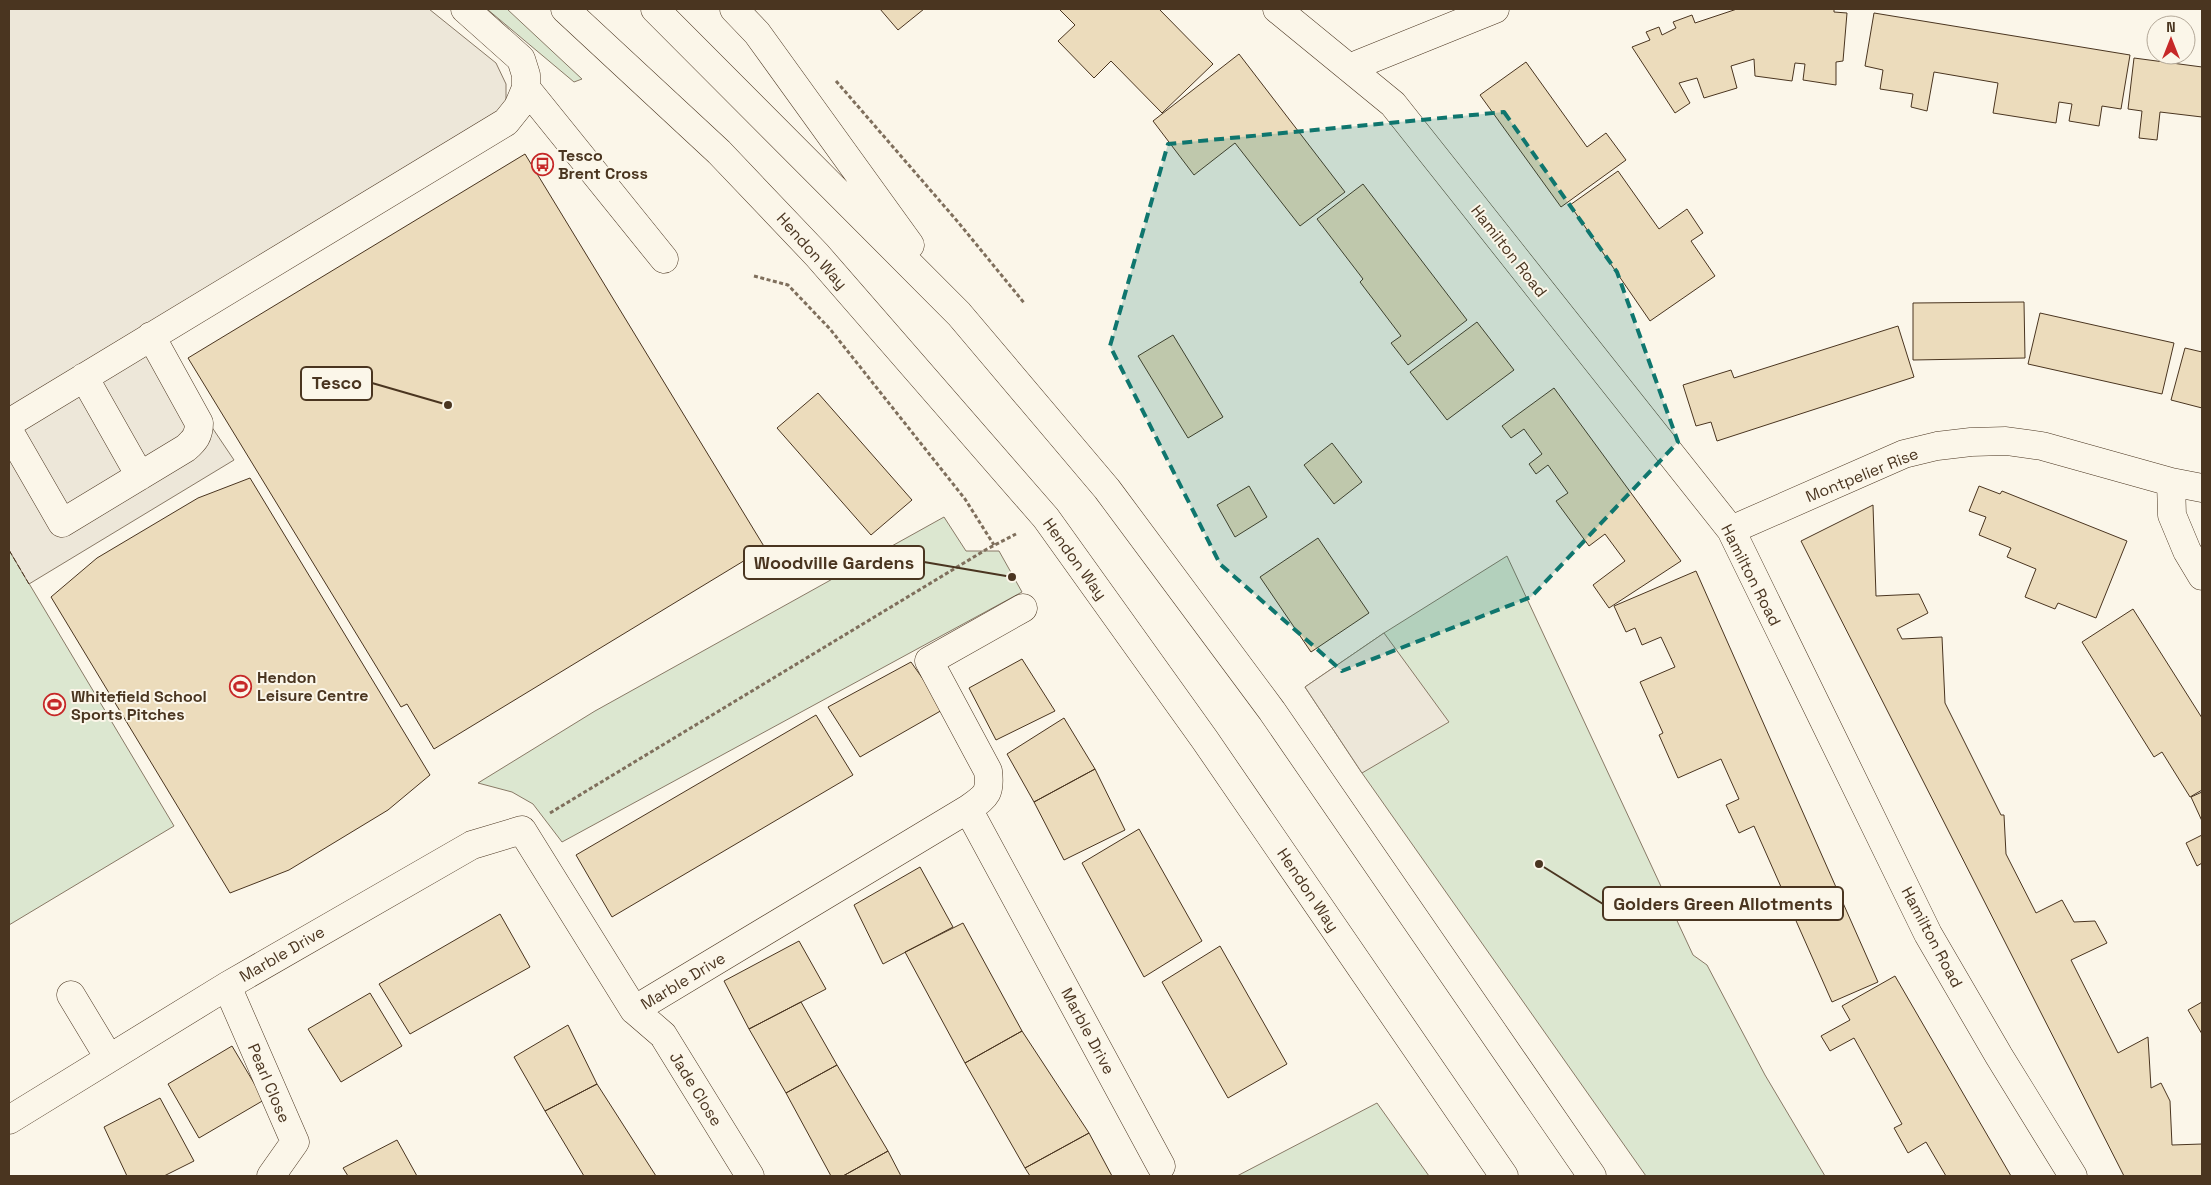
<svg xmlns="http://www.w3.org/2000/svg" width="2211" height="1185" font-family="'Space Grotesk',sans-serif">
  <rect width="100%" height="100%" fill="#fbf6e9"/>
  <path fill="#dce7d0" stroke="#887966" d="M487,9H507L582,79L574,82Z
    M944,517L966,551H999L1022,592L562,842L533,804L512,792L478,783L595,711Z
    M9,550L174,826L9,925Z
    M1507,556L1693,955L1707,965L1765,1075L1825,1176H1646L1362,773L1305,687L1384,633Z
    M1377,1103L1429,1176H1237Z"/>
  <path fill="#ede7d9" stroke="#887966" d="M9,9H429L496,63L506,84V122L158,337L203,414L234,460L29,584L9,550Z
    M1384,633L1449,722L1362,773L1305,687Z"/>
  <path fill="#ecdcbc" stroke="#4a3520" d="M880,9H924L898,30Z
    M1059,9H1159L1213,64L1162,113L1111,61L1094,78L1058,41L1075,25Z
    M1737,9H1834V12L1847,13L1843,61L1836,62V85L1803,80L1805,64L1795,63L1792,81L1755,76L1754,59L1731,66L1737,88L1704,98L1697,78L1679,83L1690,103L1675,113L1632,47L1650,40L1646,32L1659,27L1662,35L1676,28L1673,22L1692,15L1695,23Z
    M1874,13L2130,55L2121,109L2102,106L2099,126L2069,121L2072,104L2059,102L2056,123L1993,113L1998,83L1934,72L1927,111L1911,107L1913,94L1880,89L1883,70L1865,66Z
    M1239,54L1345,192L1300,226L1235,143L1194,175L1153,121Z
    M2134,58L2202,67V117L2160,112L2157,140L2139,138L2142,111L2128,109Z
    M1526,62L1587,147L1606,133L1626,160L1561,207L1480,95Z
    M525,154L765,548L434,749L407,704L401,707L188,358Z
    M1618,171L1659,229L1687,209L1703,233L1691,241L1715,276L1650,321L1570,205Z
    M1363,184L1467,320L1408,365L1391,343L1401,336L1360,282L1363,279L1317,219Z
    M2024,302L2025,358L1913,360V303Z
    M2040,313L2174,343L2162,394L2028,364Z
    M1477,322L1514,370L1447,420L1410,372Z
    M1898,326L1914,377L1717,441L1711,422L1696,426L1683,385L1731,370L1734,378Z
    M1173,335L1223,417L1188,438L1138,356Z
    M2185,348L2202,352V408L2171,400Z
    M1554,388L1681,561L1609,608L1593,585L1625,561L1605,534L1589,546L1556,501L1568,493L1548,465L1536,474L1529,464L1542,454L1524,429L1511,438L1502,426Z
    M818,393L912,500L871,535L777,428Z
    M1332,443L1362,482L1334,504L1304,465Z
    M250,478L430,775L388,810L289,870L230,893L51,597L97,558L198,498Z
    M1249,486L1267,517L1235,537L1217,505Z
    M1979,486L2000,494L2002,491L2127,541L2096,618L2058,603L2055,609L2025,597L2036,569L2007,557L2011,548L1979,535L1986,517L1969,511Z
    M1873,505L1876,596L1919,594L1928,613L1897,629L1902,639L1942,637L1945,703L2001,815H2004L2006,854L2036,913L2062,900L2074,922L2095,921L2107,943L2071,960L2118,1053L2148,1037L2151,1088L2161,1083L2170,1101L2172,1145L2202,1144V1176H2124L1801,541Z
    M1318,538L1369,613L1311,652L1260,577Z
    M1696,571L1878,982L1832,1002L1754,826L1739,833L1726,805L1739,799L1721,759L1678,778L1659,735L1663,733L1640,682L1675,667L1661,637L1642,645L1635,628L1626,632L1614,606Z
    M2133,609L2202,718V790L2190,797L2162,752L2154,757L2082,642Z
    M1022,659L1055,711L996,740L969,688Z
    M911,662L944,709L860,757L828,707Z
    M816,715L853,775L612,917L576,855Z
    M1064,718L1095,769L1034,802L1007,754Z
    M1095,769L1125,830L1064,860L1034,802Z
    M2202,792V821L2191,797Z
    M1139,829L1202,941L1144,977L1082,863Z
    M2202,835V863L2197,866L2186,843Z
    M920,867L953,927L883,964L854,905Z
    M500,914L530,967L410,1034L379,984Z
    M963,923L1022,1031L965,1063L905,952Z
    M799,941L826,989L749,1029L724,981Z
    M1220,946L1287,1064L1228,1098L1162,982Z
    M1895,976L2011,1176H1946L1926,1142L1908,1153L1894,1128L1902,1124L1854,1038L1830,1051L1821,1036L1850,1020L1842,1006Z
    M370,993L402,1046L341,1082L308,1029Z
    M801,1002L837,1065L786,1093L749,1029Z
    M2202,1002V1034L2188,1010Z
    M568,1025L597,1084L545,1111L514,1057Z
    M1022,1031L1089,1133L1025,1168L965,1063Z
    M232,1046L264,1100L199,1138L168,1084Z
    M837,1065L888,1151L843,1176H831L786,1093Z
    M597,1084L656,1176H584L545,1111Z
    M160,1098L194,1161L164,1176H127L104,1127Z
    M1089,1133L1112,1176H1030L1025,1168Z
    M397,1140L417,1176H348L343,1168Z
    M888,1151L901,1176H843Z"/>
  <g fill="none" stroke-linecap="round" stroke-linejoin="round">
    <defs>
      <path id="minor" d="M465,9L521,59L526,75V88L664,259
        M1277,9L1393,104L1731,530L1928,934L1999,1056L2073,1176
        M1349,68L1495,9
        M84,377L140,476
        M9,423L506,122L518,107L526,88
        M9,431L62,523L186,448C195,440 199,435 199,423L151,336
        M2171,482L2172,515L2187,551L2202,576
        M1731,530L1904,454L1937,446L1971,442L2006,441L2042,446L2171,482L2202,488
        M968,809C986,796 991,794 988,771L929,661L1023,608
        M227,986L295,1142L271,1176
        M71,995L109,1058
        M634,1010L663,1035L750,1176
        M9,1120L227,986L472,845L522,830L634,1010L968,809L1161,1166"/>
      <path id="highway" d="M565,9L719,152L817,255L1046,518L1205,740L1504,1176
        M655,9L959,314L1107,489L1272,711L1592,1176
        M734,9L757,33L910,245"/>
    </defs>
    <use href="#minor" stroke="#4a3520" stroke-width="29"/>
    <use href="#highway" stroke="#4a3520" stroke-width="29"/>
    <path stroke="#7f6f5c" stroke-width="3" stroke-dasharray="4 2.5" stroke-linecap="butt" d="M836,81L958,222L1025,304
      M754,276L788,285L830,329L965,499L994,545
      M550,813L987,549L1016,534"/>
    <use href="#minor" stroke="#fbf6e9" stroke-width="28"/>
    <use href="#highway" stroke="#fbf6e9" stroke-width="28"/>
    <path stroke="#4a3520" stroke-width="1" stroke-dasharray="6 2.5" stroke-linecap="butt" d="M9,550L29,584"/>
  </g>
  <path fill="#0f766e" fill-opacity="0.2" stroke="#0f766e" stroke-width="4" stroke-dasharray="10 6" stroke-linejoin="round" d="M1504,112L1617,272L1678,442L1531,597L1342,671L1220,564L1110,346L1168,144Z"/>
  <defs>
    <symbol id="bus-ring" viewBox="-11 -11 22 22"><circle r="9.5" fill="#fbf6e9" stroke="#c62828" stroke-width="1.5"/><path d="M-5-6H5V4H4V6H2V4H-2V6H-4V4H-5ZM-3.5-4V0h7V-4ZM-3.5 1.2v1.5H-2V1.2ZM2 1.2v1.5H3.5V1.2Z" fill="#c62828"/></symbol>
    <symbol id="stadium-ring" viewBox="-11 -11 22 22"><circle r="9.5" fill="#fbf6e9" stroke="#c62828" stroke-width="1.5"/><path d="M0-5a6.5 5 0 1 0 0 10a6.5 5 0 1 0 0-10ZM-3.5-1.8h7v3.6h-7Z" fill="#c62828"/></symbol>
  </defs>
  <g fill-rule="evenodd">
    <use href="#bus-ring" x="530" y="152" width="25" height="25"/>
    <use href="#stadium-ring" x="228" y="674" width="25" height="25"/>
    <use href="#stadium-ring" x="42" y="692" width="25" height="25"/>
  </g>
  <g text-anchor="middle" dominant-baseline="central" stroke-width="4" stroke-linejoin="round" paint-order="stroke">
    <g font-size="16" font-weight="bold" fill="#4a3520" stroke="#fbf6e9" text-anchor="start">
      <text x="558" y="155">Tesco<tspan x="558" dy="18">Brent Cross</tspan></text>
      <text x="257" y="677">Hendon<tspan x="257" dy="18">Leisure Centre</tspan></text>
      <text x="71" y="696">Whitefield School<tspan x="71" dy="18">Sports Pitches</tspan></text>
    </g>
    <g font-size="16" fill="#4a3520" stroke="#fbf6e9">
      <text transform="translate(812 251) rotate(48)">Hendon Way</text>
      <text transform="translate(1509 251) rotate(52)">Hamilton Road</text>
      <text transform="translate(1862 475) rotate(-22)">Montpelier Rise</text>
      <text transform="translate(1075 559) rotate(54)">Hendon Way</text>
      <text transform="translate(1751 575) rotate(63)">Hamilton Road</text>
      <text transform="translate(1308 890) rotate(56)">Hendon Way</text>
      <text transform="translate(1932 937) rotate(62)">Hamilton Road</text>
      <text transform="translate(282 954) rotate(-30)">Marble Drive</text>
      <text transform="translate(683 981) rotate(-31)">Marble Drive</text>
      <text transform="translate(1088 1031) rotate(62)">Marble Drive</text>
      <text transform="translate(269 1083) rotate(67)">Pearl Close</text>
      <text transform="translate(696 1089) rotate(58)">Jade Close</text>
    </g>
  </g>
  <path fill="none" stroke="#4a3520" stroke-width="2" d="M448 405L372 383M1012 577L924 562M1539 864L1603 904"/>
  <g fill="#4a3520" stroke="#fbf6e9" stroke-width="2">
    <circle cx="448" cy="405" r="5"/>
    <circle cx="1012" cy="577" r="5"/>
    <circle cx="1539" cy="864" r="5"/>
  </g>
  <g fill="#fbf6e9" stroke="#4a3520" stroke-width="2">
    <rect x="301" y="367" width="71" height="33" rx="5"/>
    <rect x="744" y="546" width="180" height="33" rx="5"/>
    <rect x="1603" y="887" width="240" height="33" rx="5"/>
  </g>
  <g font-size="18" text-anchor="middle" font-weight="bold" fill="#4a3520">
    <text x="337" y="389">Tesco</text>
    <text x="834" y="569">Woodville Gardens</text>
    <text x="1723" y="910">Golders Green Allotments</text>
  </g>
  <rect width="2211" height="1185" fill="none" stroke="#4a3520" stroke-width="20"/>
  <g transform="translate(2171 40)"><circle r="24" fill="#fbf6e9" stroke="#b4a999"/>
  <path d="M0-4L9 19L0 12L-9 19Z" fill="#c62828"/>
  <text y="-8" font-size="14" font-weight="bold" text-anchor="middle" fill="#4a3520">N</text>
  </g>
</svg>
